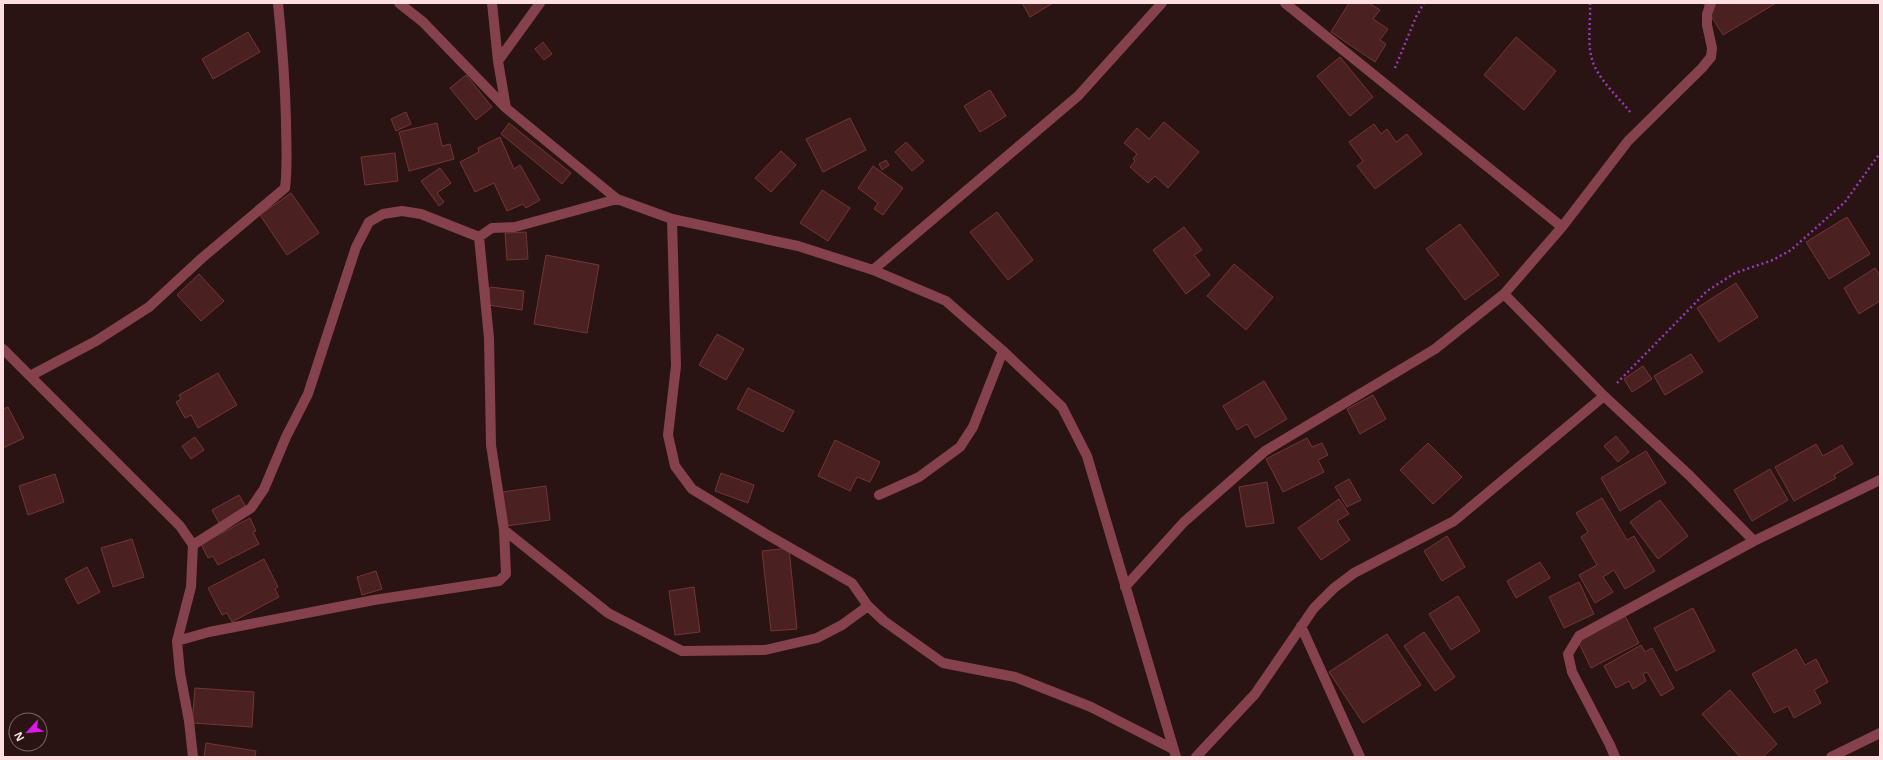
<svg xmlns="http://www.w3.org/2000/svg" width="1883" height="760" font-family="'Open Sans',sans-serif">
  <rect width="100%" height="100%" fill="#2a1313"/>
  <path fill="#4a2120" stroke="#743534" d="M1022,3H1053L1030,17Z
    M1349,3H1369L1380,10L1373,19L1388,29L1380,40L1386,44L1375,62L1331,32Z
    M1703,3H1776L1723,35Z
    M248,32L260,52L213,79L202,59Z
    M1516,37L1556,71L1524,110L1484,75Z
    M543,42L552,54L544,60L535,49Z
    M1340,57L1373,97L1350,116L1317,76Z
    M466,75L492,107L476,120L450,88Z
    M990,90L1006,116L980,132L964,106Z
    M406,112L411,124L396,131L391,119Z
    M850,118L866,150L823,172L806,139Z
    M1164,122L1199,152L1168,188L1155,176L1148,183L1130,167L1135,161L1133,159L1137,154L1124,143L1137,128L1149,139Z
    M437,123L442,146L450,144L454,159L409,171L399,132Z
    M509,123L571,173L562,184L501,134Z
    M1374,124L1381,134L1387,129L1396,142L1407,134L1422,154L1375,189L1357,166L1363,161L1349,142Z
    M500,137L514,169L520,165L540,200L526,208L523,204L507,211L494,183L475,192L460,162L479,152L478,148Z
    M906,142L924,161L912,171L895,152Z
    M781,151L796,165L771,192L755,178Z
    M395,153L398,181L365,185L361,157Z
    M886,160L889,165L882,170L879,164Z
    M873,166L903,188L883,215L874,209L878,203L858,188Z
    M440,168L451,183L437,193L444,202L439,206L421,181Z
    M822,190L850,208L828,241L800,223Z
    M291,193L319,233L287,255L260,215Z
    M997,212L1033,260L1008,280L970,232Z
    M1847,217L1870,254L1829,279L1806,242Z
    M1460,224L1499,275L1465,300L1426,249Z
    M1184,227L1202,250L1194,255L1210,275L1186,294L1153,250Z
    M526,232L528,259L507,260L505,233Z
    M546,255L599,265L587,333L534,324Z
    M1234,264L1273,297L1246,330L1207,296Z
    M1875,268L1880,276V301L1859,314L1844,288Z
    M199,274L224,301L201,321L177,295Z
    M1736,283L1758,317L1719,342L1697,308Z
    M490,287L524,291L522,310L488,305Z
    M717,334L744,349L726,380L699,365Z
    M1691,354L1703,372L1665,395L1654,376Z
    M1643,366L1652,379L1632,392L1624,379Z
    M218,373L237,405L198,428L191,415L185,418L176,402L181,399L179,395Z
    M1264,381L1287,419L1255,438L1247,424L1237,430L1223,406Z
    M748,388L794,411L783,432L737,409Z
    M1373,395L1386,419L1360,434L1347,409Z
    M8,407L24,438L3,448V409Z
    M1616,436L1629,452L1618,462L1604,446Z
    M195,437L204,450L191,459L182,446Z
    M1307,438L1312,447L1322,443L1328,455L1318,460L1324,472L1283,492L1266,459Z
    M835,440L880,462L870,482L857,477L850,491L818,476Z
    M1428,443L1462,477L1433,504L1400,470Z
    M1816,444L1823,456L1842,445L1853,464L1834,475L1836,478L1794,501L1775,467Z
    M1646,451L1666,483L1620,511L1601,478Z
    M1770,469L1788,500L1752,521L1734,490Z
    M721,473L754,485L748,503L715,491Z
    M55,474L64,502L28,515L19,486Z
    M1349,479L1361,500L1347,507L1335,487Z
    M1267,482L1274,523L1246,527L1239,487Z
    M546,486L550,520L506,526L502,492Z
    M239,495L246,507L219,523L212,510Z
    M1602,498L1627,540L1634,536L1655,571L1625,589L1614,570L1603,577L1613,592L1595,603L1579,575L1597,565L1581,537L1588,532L1576,513Z
    M1339,499L1349,514L1337,521L1350,540L1321,560L1298,528Z
    M1660,500L1688,536L1658,559L1630,522Z
    M250,518L256,531L253,532L259,544L218,565L213,556L208,558L201,544Z
    M1447,536L1465,567L1442,581L1424,551Z
    M132,539L144,577L113,587L101,548Z
    M789,548L797,629L771,631L762,551Z
    M264,559L278,587L275,589L279,597L232,622L227,613L222,615L208,588Z
    M1540,562L1550,578L1516,598L1507,581Z
    M87,567L100,592L78,604L65,579Z
    M376,571L382,589L362,595L357,577Z
    M1579,582L1594,614L1564,628L1549,597Z
    M694,587L700,632L675,635L669,591Z
    M1458,596L1480,631L1451,650L1429,614Z
    M1693,608L1715,651L1676,671L1654,628Z
    M1625,616L1639,643L1591,668L1578,641Z
    M1424,632L1455,677L1435,691L1404,646Z
    M1387,634L1421,685L1363,723L1329,672Z
    M1641,645L1645,652L1652,648L1674,688L1661,696L1647,672L1643,674L1646,681L1633,689L1629,681L1616,688L1604,666Z
    M1796,649L1805,665L1816,659L1828,682L1814,690L1821,703L1794,718L1788,706L1774,713L1752,674Z
    M195,688L254,692L252,727L192,723Z
    M1730,690L1777,744L1763,757H1740L1702,714Z
    M206,743L256,751L255,757H204Z"/>
  <g fill="none" stroke-linecap="round" stroke-linejoin="round">
    <path stroke="#963ab5" stroke-width="2.5" stroke-dasharray="2 3" stroke-linecap="butt" d="M1590,3C1591,22 1586,47 1594,65C1602,83 1619,98 1631,113
      M1395,68L1416,17L1424,3
      M1617,383L1707,291L1735,273L1773,260L1791,250L1845,202L1880,153"/>
    <path stroke="#86424c" stroke-width="10" d="M399,3L423,22L506,108L617,199L672,219L798,246L873,270L946,301L1003,351L1062,407L1087,456L1176,757
      M492,3L498,61L506,108
      M1285,3L1562,227
      M498,61L540,3
      M672,219L676,366L668,435L675,466L692,489L766,534L852,583L868,606L884,621L943,663L1015,677L1091,707L1173,749
      M873,270L1078,96L1162,3
      M1504,294L1604,396L1690,476L1754,541
      M3,349L180,526L193,545L191,587L177,641L180,673L189,721L193,757
      M30,376L96,341L149,307L202,258L285,188C288,165 286,143 286,120C285,81 282,42 278,3
      M879,495L919,477L960,447L973,427L1003,351
      M504,530L608,613L682,651L765,650L817,638L842,625L868,606
      M193,545L251,508L264,489L286,437L308,394L356,247L369,222L383,214L402,211L421,214L479,237L492,228L515,227L617,199
      M1125,587L1184,522L1265,451L1435,349L1504,294L1562,227L1628,141L1702,68L1711,57L1712,48L1707,25V14L1711,3
      M1301,626L1360,757
      M177,641L209,632L374,600L499,581L506,574L504,530L491,445L489,338L479,237
      M1196,757L1255,694L1314,608L1334,588L1354,573L1454,521L1604,396
      M1615,757L1610,745L1572,672L1568,654L1579,636L1754,541L1880,480
      M1831,757L1880,733"/>
  </g>
  <rect width="1883" height="760" fill="none" stroke="#fddee1" stroke-width="8"/>
  <g transform="translate(28 732) rotate(243)"><circle r="19" fill="#2a1313" stroke="#7e6465"/>
  <path d="M0-3L7 15L0 10L-7 15Z" fill="#dc18ef"/>
  <text y="-6" font-size="11" font-weight="bold" text-anchor="middle" fill="#fddee1">N</text>
  </g>
</svg>
